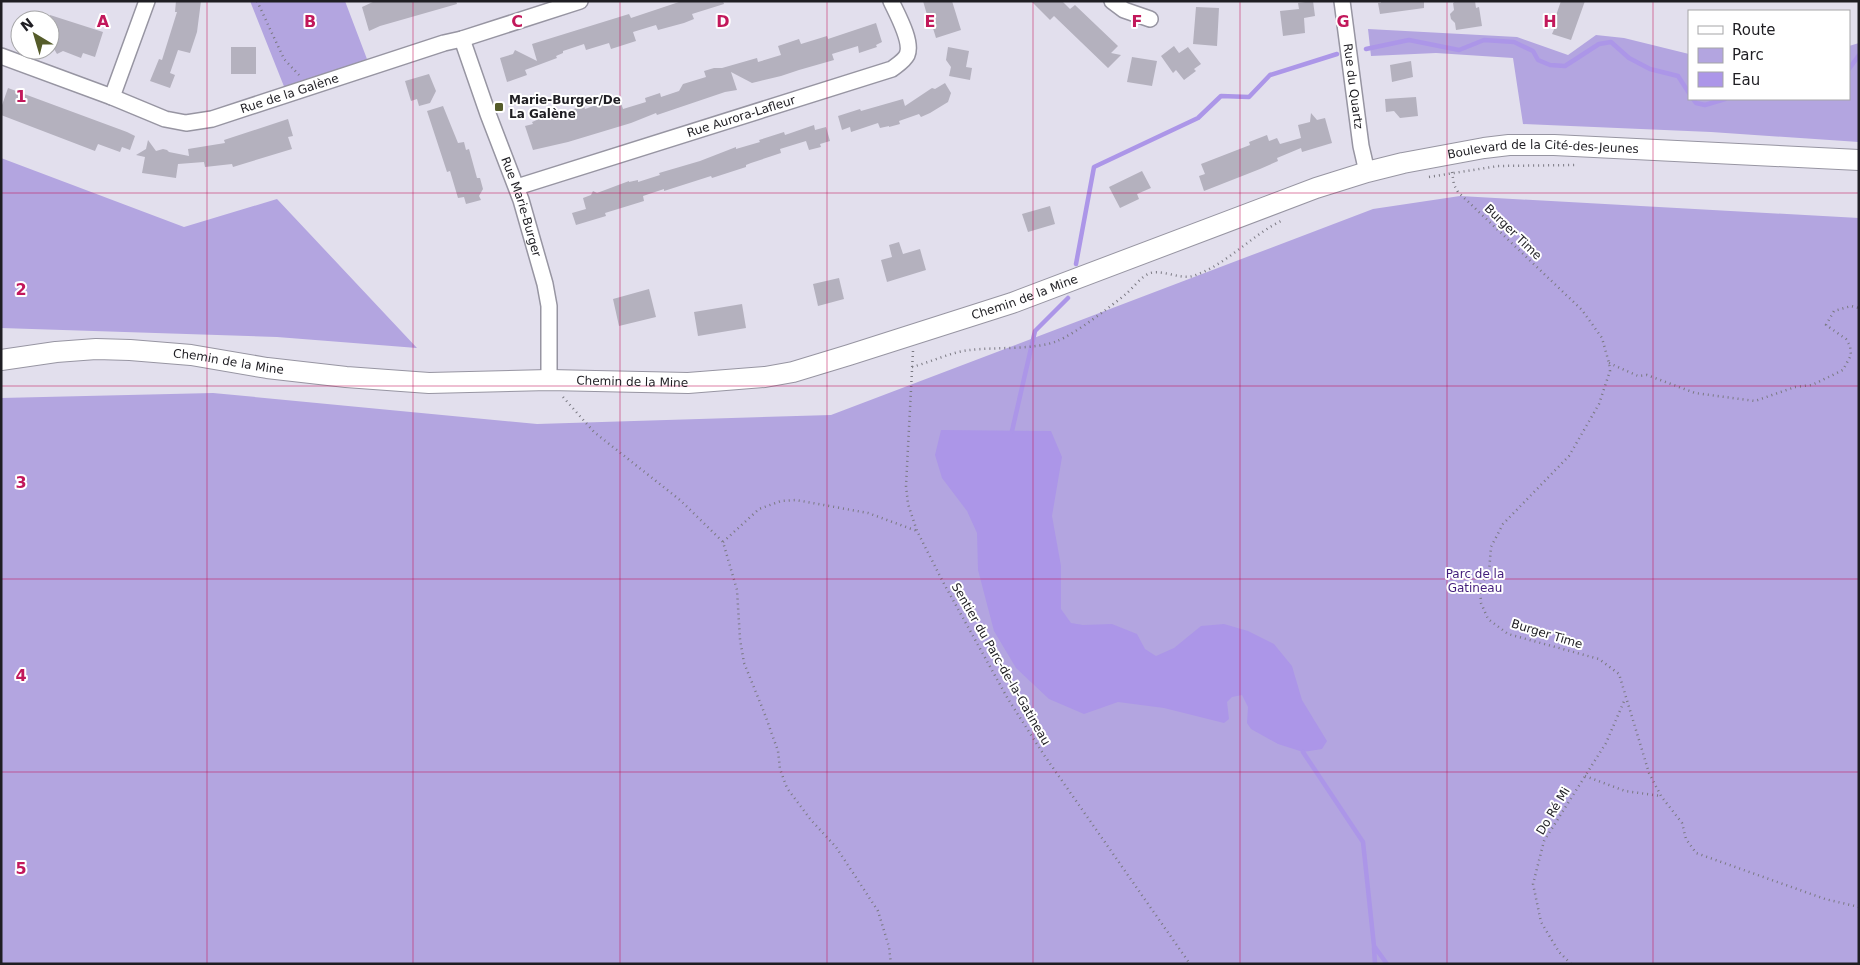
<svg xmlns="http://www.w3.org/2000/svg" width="1860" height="965" font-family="'DejaVu Sans',sans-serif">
  <rect width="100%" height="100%" fill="#e2dfed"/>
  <path fill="#b3a5e0" d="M250,1H345L370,67L287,94Z
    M1368,29L1517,37L1568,55L1596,35L1624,38L1689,54V99H1849V46L1859,43V142L1711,132L1523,124L1513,58L1436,53L1371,56Z
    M1,158L184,227L277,199L417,348L277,337L1,328Z
    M1460,196L1859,218V964H1V398L213,393L537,424L831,415L1373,209Z"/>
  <path fill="#ac96e8" d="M941,430L1051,431L1062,457L1052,516L1061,566V609L1071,623L1083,625L1112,624L1137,634L1145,649L1156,656L1174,648L1201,626L1224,624L1248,631L1274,644L1292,666L1302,700L1327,741L1322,749L1303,752L1278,744L1251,729L1247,723L1248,707L1242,695L1232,697L1227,702L1229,719L1224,723L1164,708L1118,702L1084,714L1049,699L1016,668L994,631L978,570L977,533L967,511L942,478L935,455Z"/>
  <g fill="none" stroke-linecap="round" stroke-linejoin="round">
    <path stroke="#ac96e8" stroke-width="4.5" d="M1366,49L1409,40L1459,50L1484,40L1514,42L1533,51L1538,60L1550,65L1565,66L1599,44L1611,42L1629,58L1650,69L1678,76L1689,93
      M1849,69L1859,55
      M1693,99L1696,103L1705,105L1725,99
      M1076,264L1094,167L1198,118L1221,96L1249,97L1270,75L1337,54
      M1012,431L1035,331L1068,298
      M1303,752L1363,842L1374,946L1387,964
      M1374,948L1375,964"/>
  </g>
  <path fill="#b4b1be" d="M176,1H201L197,32L190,53L178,50L170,73L175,75L170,88L150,81L159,59L162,60L177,12H175Z
    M375,1H456L457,4L380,26L369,31L362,7Z
    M682,1H723L724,4L692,14L694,19L684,23L658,30L656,25L633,32L636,41L611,49L609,43L586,50L584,44L563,51V53L556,56L557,58L525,70L527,75L507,82L500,58L513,54L515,50L537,61L532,44L629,14L631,18Z
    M923,1H952L961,30L936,38L932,25H930Z
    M1031,1H1062L1070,9L1075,5L1118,46L1111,53L1121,55L1108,68L1054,16L1050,20Z
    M1313,1L1315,16L1304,18L1305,33L1283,36L1280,11L1299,9L1298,3Z
    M1381,1H1424V8L1380,14L1378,3H1381Z
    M1456,1H1475L1476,8L1479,7L1482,26L1456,30L1455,23L1451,19L1450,14L1454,10L1453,3Z
    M1561,1H1585L1571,40L1552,34L1556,25L1553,24Z
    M1196,7L1219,8L1217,46L1193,44Z
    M50,15L103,32L95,57L83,53L81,58L63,51L57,54L54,49L50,47Z
    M876,23L882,42L876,45L877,47L859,53L858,46L832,54L834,60L799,70L781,76L752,83L731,72L737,90L725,92L657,115L656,113L631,123L568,142L533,150L525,126L533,124L532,122L539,119L584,106L585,109L619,97L623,109L646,102L645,98L660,93L661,97L679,91L683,84L706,77L704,71L714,68H722L757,58L758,62L781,55L778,46L799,39L801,44L827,36L828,39Z
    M1174,46L1179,53L1188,47L1201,64L1194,69L1196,71L1184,80L1176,70L1173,73L1161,56Z
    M231,47H256V74H231Z
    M948,47L969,51L966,67L972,68L970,80L949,76L951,67L946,60Z
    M1132,57L1157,61L1152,86L1127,82Z
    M1411,61L1413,77L1392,82L1390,65Z
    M429,74L436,91L430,103L419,106L417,99L411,101L405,81Z
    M945,83L951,93L948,102L930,113L921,117L919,114L899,121L900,124L889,127V126L880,128L878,123L851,132L850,127L842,130L838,116L860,109L861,111L903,99L905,106L932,88L935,89Z
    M8,88L127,132L135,136L130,150L122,147L120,152L98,144L95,151L1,115V108Z
    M1416,97L1418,116L1400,118L1394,111L1386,112L1385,99Z
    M443,106L458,143L464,142L466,150L469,149L477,178H480L483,189L479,196L481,200L466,204L464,197L458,198L450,171L447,172L427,111Z
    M1311,113L1317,120L1325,118L1332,143L1302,152L1301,148L1277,158L1278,161L1260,169L1204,191L1199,176L1205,174L1201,164L1250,145L1249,142L1267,135L1269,141L1277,138L1280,144L1301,138L1298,125L1310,122Z
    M288,119L293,136L288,137L292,149L233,167L232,164L205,167L204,162L178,164L176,178L142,173L145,157L136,155L146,149L148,140L156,151L163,149L167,150L169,152L189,156L188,149L225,143L224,140Z
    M814,125L815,130L826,127L830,141L820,144L821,147L809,150L806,141L780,149L781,153L751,163L746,165V167L712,178L711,176L664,191V189L643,196L644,201L605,213L606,216L576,225L572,213L586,209L583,198L591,195L593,191L597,193L629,181V182L638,180V182L660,175L659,173L700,161L736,147V149L760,142L759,140L784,132L785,135Z
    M1142,171L1151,188L1137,194L1139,199L1120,208L1109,187Z
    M1050,206L1055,224L1028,232L1022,214Z
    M899,242L903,254L920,249L926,270L887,282L881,260L892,257L889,245Z
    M839,278L844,299L818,306L813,284Z
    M649,289L656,317L619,326L613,299Z
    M742,304L746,328L698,336L694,312Z"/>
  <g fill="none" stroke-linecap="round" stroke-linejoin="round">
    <defs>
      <g id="street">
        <path d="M1112,1L1124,10L1150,19"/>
        <path id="s1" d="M1342,1L1361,146L1367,172"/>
        <path id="s2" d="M462,39L488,114L521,200L545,284L549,306V380"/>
        <path id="s3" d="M1,56L112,97L165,119L186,123L212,119L444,43L462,39L580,1"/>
        <path d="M112,97L147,1"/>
        <path id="s4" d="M517,187L892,69C897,65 904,61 907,55C913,42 897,14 891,1"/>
      </g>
      <g id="secondary">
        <path id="s5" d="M1,360L56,352L96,349L130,350L191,355L267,368L346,377L429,383L549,380L688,383L765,377L793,372L849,355L1012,303L1316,188L1367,172L1403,163L1484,148L1509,145H1554L1859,160"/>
      </g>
    </defs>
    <use href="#street" stroke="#9795a2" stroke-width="18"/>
    <use href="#secondary" stroke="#9795a2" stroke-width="22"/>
    <path stroke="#7a7982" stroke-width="2.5" stroke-dasharray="1 4" stroke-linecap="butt" d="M257,1L284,59L299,75
      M1452,172L1454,185L1458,192L1582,310L1602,338L1609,363L1610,371L1599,404L1569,456L1503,524L1491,547L1489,572L1480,586L1481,603L1488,619L1508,634L1599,659L1619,674L1649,773L1661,796L1682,823L1686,839L1696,853L1825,899L1859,907
      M1429,177L1498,166L1578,165
      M913,351L906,486L908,504L917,531L943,582L1008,699L1044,755L1190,964
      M1609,363L1638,376L1647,375L1695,393L1755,401L1795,387L1812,385L1843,370L1851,355L1850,346L1846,339L1826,325L1834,311L1851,306L1859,308
      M912,367C931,362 951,352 970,350C994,347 1036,350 1057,341C1075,334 1110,307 1126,294C1133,288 1140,278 1148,274C1160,268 1180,280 1193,276C1227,265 1251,235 1283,220
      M563,397L594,432L680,500L723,542L737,590L740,639L744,663L764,712L778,751L780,769L787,788L811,820L836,847L878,911L889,947L891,964
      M723,542L759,509L781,501L796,500L868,513L917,531
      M1585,776L1625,791L1661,796
      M1571,964L1559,952L1541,922L1533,884L1544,841L1606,743L1625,699"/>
    <use href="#street" stroke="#fff" stroke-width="15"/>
    <use href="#secondary" stroke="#fff" stroke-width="20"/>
  </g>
  <path fill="none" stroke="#c2185b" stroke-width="1" stroke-opacity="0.55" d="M207,1V964M413,1V964M620,1V964M827,1V964M1033,1V964M1240,1V964M1447,1V964M1653,1V964M1,193H1859M1,386H1859M1,579H1859M1,772H1859"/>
  <rect fill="#555c2a" stroke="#fff" stroke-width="2" x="494" y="102" width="10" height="10" rx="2.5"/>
  <g text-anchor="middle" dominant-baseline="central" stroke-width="4" stroke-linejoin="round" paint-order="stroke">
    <g font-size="12" fill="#1f1e23" stroke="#fff">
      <text stroke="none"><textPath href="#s1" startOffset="86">Rue du Quartz</textPath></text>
      <text stroke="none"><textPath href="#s3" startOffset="305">Rue de la Galène</textPath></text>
      <text stroke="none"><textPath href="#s4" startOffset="235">Rue Aurora-Lafleur</textPath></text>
      <text stroke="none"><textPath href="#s5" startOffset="1582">Boulevard de la Cité-des-Jeunes</textPath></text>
      <text stroke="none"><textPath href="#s2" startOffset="178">Rue Marie-Burger</textPath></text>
      <text transform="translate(1513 232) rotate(44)">Burger Time</text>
      <text stroke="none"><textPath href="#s5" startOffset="1039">Chemin de la Mine</textPath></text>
      <text stroke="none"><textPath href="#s5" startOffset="229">Chemin de la Mine</textPath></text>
      <text stroke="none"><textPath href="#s5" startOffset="634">Chemin de la Mine</textPath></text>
      <text transform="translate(1547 634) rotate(17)">Burger Time</text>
      <text transform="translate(1001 664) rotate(60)">Sentier du Parc-de-la-Gatineau</text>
      <text transform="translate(1553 811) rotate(-59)">Do Ré Mi</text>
    </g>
    <g font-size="12" font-weight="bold" fill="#1f1e23" stroke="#fff" text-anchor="start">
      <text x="509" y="100">Marie-Burger/De<tspan x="509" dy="14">La Galène</tspan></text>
    </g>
    <g font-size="12" fill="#421d7b" stroke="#fff">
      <text x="1475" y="574">Parc de la<tspan x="1475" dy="14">Gatineau</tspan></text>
    </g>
  </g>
  <g font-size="16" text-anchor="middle" font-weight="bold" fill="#c2185b" stroke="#fff" stroke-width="4" stroke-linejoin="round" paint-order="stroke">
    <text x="103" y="27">A</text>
    <text x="310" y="27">B</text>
    <text x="517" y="27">C</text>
    <text x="723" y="27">D</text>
    <text x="930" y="27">E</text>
    <text x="1137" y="27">F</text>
    <text x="1343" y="27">G</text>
    <text x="1550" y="27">H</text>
    <text x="21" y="102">1</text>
    <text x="21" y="295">2</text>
    <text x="21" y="488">3</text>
    <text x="21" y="681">4</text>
    <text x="21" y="874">5</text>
  </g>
  <rect width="1860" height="965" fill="none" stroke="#1f1e23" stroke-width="5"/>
  <rect x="1688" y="10" width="162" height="90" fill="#ffffff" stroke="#a5a5a7"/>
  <rect x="1698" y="26" width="25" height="8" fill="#ffffff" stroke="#a5a5a7"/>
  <text x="1732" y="35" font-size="15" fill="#1f1e23">Route</text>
  <rect x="1698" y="48" width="25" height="15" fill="#b3a5e0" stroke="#a5a5a7"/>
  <text x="1732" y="60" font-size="15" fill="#1f1e23">Parc</text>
  <rect x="1698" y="72" width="25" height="15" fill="#ac96e8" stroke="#a5a5a7"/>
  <text x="1732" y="85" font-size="15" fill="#1f1e23">Eau</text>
  <g transform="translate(35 35) rotate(322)"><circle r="24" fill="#ffffff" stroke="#a5a5a7"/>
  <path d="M0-4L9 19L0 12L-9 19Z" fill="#555c2a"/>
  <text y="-8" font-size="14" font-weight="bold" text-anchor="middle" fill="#1f1e23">N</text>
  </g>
</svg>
